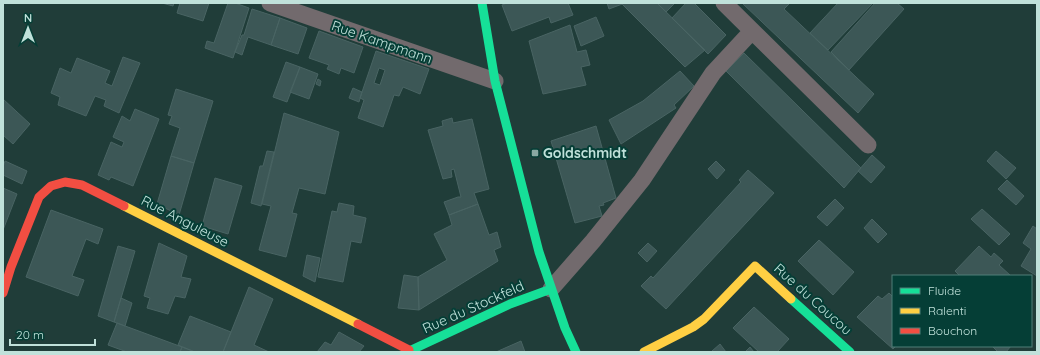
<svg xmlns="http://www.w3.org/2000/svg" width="1040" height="355" font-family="Quicksand,sans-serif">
  <rect width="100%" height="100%" fill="#203d39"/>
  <path fill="#3c5756" stroke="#496463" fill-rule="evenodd" d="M162,3H174L173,6Z
    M180,3H209L203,21L177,13Z
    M228,3H235L249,8L233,58L205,48L207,41L214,43Z
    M507,3H568L573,15L551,23L549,17L512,31L502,5Z
    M607,3H625L609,9Z
    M625,3H657L705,50L685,67L622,4Z
    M657,3H675L666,12Z
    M686,3H694L726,35L708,54L672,18Z
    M742,3H790L784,9L874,94L858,113Z
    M838,3H873L828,50L810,33Z
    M875,3H897L904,9L849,70L831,52Z
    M252,9L280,18L271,45L248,37L242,55L235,52L242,35H244Z
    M596,17L604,36L581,46L574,26Z
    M280,18L307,28L298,54L271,45Z
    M570,25L577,52L586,50L590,65L581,67L586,85L543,94L529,41Z
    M319,31L363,47L354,73L341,68L339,74L327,69L329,65L309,58Z
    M376,51L429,69L420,94L403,87L399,96L394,95L383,127L358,118L364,100L360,98ZM379,68L385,70L380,85L374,83Z
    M744,53L861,168L844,188L726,71Z
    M123,57L140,63L119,113L104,106L106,100L95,96L86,116L58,105L60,97L51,93L60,68L71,73L77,58L110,71L105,83L112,86Z
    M286,62L300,67L287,102L273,97Z
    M300,67L318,74L309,99L290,92Z
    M680,71L694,86L674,105L676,108L621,144L609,120L643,101Z
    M318,79L321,81L320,86L316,84Z
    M353,88L362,92L359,102L349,98Z
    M176,89L213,101L194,163L171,156L180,128L169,124L172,116L168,115Z
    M3,99L30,124L13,144L3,135Z
    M135,109L159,119L133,186L111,177L109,180L98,175L111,142L122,147L124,142L113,137L122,116L130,121Z
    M284,113L339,132L325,194L299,188L292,213L297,214L286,257L259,250L271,206L262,204Z
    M452,118L453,123L472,119L489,189L474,193L478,204L449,215L444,202L458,197H461L454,169L451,170L452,177L443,179L428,130L443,126L442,121Z
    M596,126L616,198L603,203L604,205L599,206L602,216L575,223L551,141Z
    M267,151L274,152L261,206L251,203L260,166H263Z
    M996,151L1016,168L1006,179L987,161Z
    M872,155L885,167L871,183L858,171Z
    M171,156L194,163L179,215L157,204Z
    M5,161L27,171L22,184L3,175V167Z
    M716,161L725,170L717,179L708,169Z
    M748,170L774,193L666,309L641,286L651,276L653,278L741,182L739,180Z
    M215,178L242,186L228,234L202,226Z
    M1007,180L1024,196L1016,205L998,189Z
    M3,188L17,194L3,230Z
    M835,199L844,208L827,226L817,217Z
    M339,203L354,206L353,215L366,218L361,243L351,241L343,282L318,277L332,211L337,212Z
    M478,204L489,235L497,232L501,247L494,250L498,261L419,310L418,277L447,260L434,234L452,225L449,215Z
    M982,209L1010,234L999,245L971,219Z
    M51,210L103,229L98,244L86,239L72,276L84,280L78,296L26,277Z
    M872,219L887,234L878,243L864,228Z
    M1033,226L1037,229V276L1021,266L1031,249L1023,243Z
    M819,240L854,272L833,295L798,261Z
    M159,243L187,256L181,277L191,279L185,298L175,296L168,314L147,308L150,298L144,296Z
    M648,243L657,251L647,262L638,253Z
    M118,246L135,251L114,322L98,316Z
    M979,246L991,257L994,253L1003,261L999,265L1011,276H960L955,271Z
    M307,255L320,258L315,282L303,276Z
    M404,275L418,277L419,310L398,308Z
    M249,287L273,299L254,345L269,352H223Z
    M889,293L893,297V346H896L893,349L857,317L878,296L882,299Z
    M121,298L132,303L125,326L114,322Z
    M754,307L789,339L777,352H759L733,328Z
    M190,316L231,332L223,352H195L178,345Z
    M117,323L182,347L180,352H127L108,345Z
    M339,332L364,346L359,352H317L325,342L331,345Z
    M521,341L525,352H496Z
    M720,344L726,352H712V351Z
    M992,346H1011L1006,352H998Z
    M182,347L195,352H180Z
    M750,347L754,352H745Z"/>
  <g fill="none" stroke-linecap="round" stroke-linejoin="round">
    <path stroke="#726a6d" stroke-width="17" d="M270,3L495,81
      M724,3L868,145
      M551,289L593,241L642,180L713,73L752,31"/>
    <path stroke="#16e098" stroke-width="9" d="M482,3L495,81L539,252L565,328L576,352
      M791,299L850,352
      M407,352L510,304L551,289"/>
    <path stroke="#ffcf43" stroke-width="9" d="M124,206L358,324
      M644,352L693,327L704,319L755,266L791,299"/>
    <path stroke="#f24e42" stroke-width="9" d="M3,293L11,267L39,197L51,186L65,182L82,185L124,206
      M358,324L409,350"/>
  </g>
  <rect fill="#88a8a2" stroke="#053e36" stroke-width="1.5" x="531" y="149" width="8" height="8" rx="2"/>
  <g text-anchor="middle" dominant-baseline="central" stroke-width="4" stroke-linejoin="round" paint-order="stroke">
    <g font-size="14" fill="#c0e1da" stroke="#053e36">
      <text transform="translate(382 42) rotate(19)">Rue Kampmann</text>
      <text transform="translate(185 221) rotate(27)">Rue Anguleuse</text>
      <text transform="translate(813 299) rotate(42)">Rue du Coucou</text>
      <text transform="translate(473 307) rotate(-24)">Rue du Stockfeld</text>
    </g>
    <g font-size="14" font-weight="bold" fill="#c0e1da" stroke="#053e36" text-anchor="start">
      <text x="543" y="153">Goldschmidt</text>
    </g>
  </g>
  <rect width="1040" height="355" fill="none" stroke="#c0e1da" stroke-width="8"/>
  <rect x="892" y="275" width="140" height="72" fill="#053e36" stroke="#507f78"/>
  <rect x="900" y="288" width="20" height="6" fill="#16e098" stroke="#507f78"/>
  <text x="928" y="295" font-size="12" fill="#c0e1da">Fluide</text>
  <rect x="900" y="308" width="20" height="6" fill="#ffcf43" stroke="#507f78"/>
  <text x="928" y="315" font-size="12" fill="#c0e1da">Ralenti</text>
  <rect x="900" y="328" width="20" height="6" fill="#f24e42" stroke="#507f78"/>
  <text x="928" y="335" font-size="12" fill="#c0e1da">Bouchon</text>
  <g transform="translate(28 28)" stroke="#053e36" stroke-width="3" paint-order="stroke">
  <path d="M0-3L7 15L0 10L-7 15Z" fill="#c0e1da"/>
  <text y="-6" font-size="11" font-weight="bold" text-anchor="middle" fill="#c0e1da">N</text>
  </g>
  <path d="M10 339v6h85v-6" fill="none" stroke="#c0e1da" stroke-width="2"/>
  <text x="16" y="339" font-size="12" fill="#c0e1da" stroke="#053e36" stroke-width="3" paint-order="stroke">20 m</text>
</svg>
